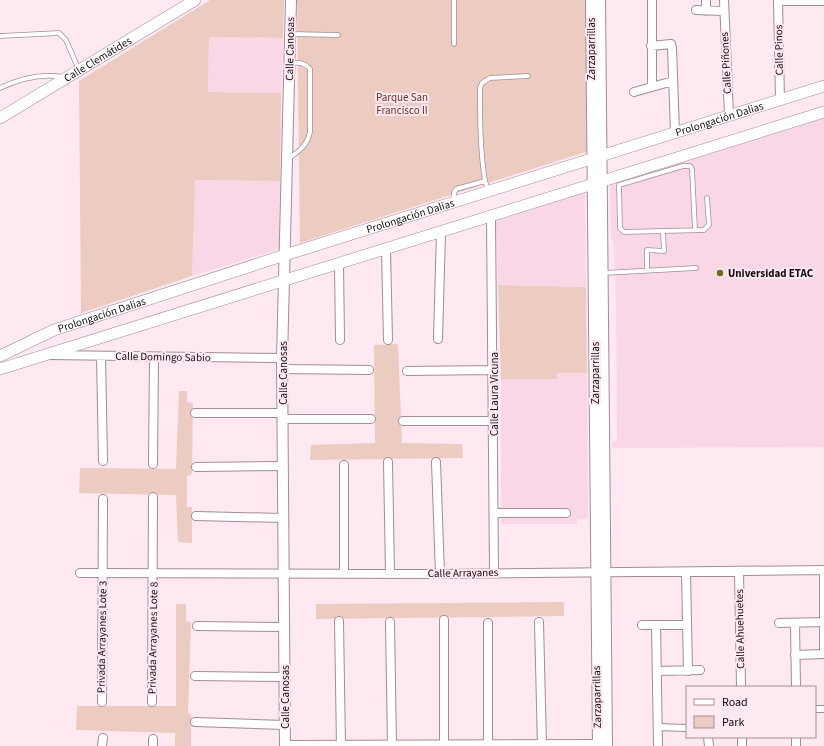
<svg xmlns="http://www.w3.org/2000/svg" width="824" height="746" font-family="'Source Sans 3',sans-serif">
  <rect width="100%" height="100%" fill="#fee8f1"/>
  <path fill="#fad7e7" d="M209,36L283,38L281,93L208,92Z
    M824,117V447L612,448V442L617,441L616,299L614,242L611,239L610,184Z
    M195,180L280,181L279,249L192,276Z
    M585,191L586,287L498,285L496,220Z
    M557,373H587L588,519H577V524H501V379H557Z"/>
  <path fill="#ecccc1" d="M210,0H284L283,38L209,37L208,92L281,93L280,181L195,180L192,276L81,313L79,81Z
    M297,0H592L595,149L300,243Z
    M498,285L586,287L587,373H557V379H501Z
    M398,344L402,443L462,444L463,458L310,460L311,445L375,443L374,345Z
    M179,391H187V402L193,403L192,474L187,476V507H192V543L178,542L176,495L79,493L80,468L176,469Z
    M564,602V616L316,619V604Z
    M176,604H186V621L191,622L188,713L191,714V746H175V733L76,730L77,706H176Z"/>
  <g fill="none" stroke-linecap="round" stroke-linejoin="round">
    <defs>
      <path id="service" d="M454,0V44
        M290,34L338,35
        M0,36L59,33L66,40L79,70
        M0,88C19,79 42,73 63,77
        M288,159C299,151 307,146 310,132V69C305,62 298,63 289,62
        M485,181C480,150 480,119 480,88L482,83L490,78L528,76
        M453,202L454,193L456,189L485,181L488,190
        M695,230L692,169L690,166H683L619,185L620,228L624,232L704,230L709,225L707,198
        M647,270V250L664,251L663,232
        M604,273L696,268"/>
      <path id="pedestrian" d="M815,709H824
        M657,727L687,728"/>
      <path id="minor" d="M706,0V11
        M724,0L729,115
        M778,0L780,100
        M778,1H824
        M696,10L724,11
        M651,46L671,44L672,48L675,132
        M652,87V0
        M634,92L673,81
        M491,216L494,573
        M386,250L388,340
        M339,264L340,340
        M438,339L441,232
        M50,355L282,358
        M101,356L103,461
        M282,369L369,370
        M407,371L494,370
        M195,413H283
        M283,419H371
        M403,421H494
        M388,462L390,573
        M436,462L440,574
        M153,464L154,357
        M196,467L282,466
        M494,513H566
        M196,516L283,518
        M824,570V652
        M739,571L741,687
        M686,572L688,671
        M80,573L440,574L824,570
        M344,573V465
        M339,621L341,746
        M390,622L392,746
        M539,622L542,746
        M488,623V746
        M779,623L824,622
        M795,623L796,687
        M642,625H687
        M656,625L658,746
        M197,626L285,627
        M795,655L824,654
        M657,671L700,670
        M195,676L285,677
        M102,702L103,499
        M152,702L153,497
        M195,722L285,725
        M708,737L709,746
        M742,737V746
        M796,737V746
        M285,745L598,744
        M102,746L103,738
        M153,746V739
        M444,746V620"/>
      <path id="tertiary" d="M591,0L598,746
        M600,0L607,746
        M285,746L282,358L291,0"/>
      <g id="secondary">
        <path id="s1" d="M0,118L195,0"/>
        <path id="s2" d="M0,356L54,330L285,255L824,86"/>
        <path d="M0,369L824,112"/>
      </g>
    </defs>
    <use href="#service" stroke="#a48b96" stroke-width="5.5"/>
    <use href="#pedestrian" stroke="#a48b96" stroke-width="8"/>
    <use href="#minor" stroke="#a48b96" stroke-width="10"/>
    <use href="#tertiary" stroke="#a48b96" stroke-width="12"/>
    <use href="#secondary" stroke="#a48b96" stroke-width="12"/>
    <use href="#service" stroke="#fff" stroke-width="4"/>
    <use href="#pedestrian" stroke="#fff" stroke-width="6"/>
    <use href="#minor" stroke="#fff" stroke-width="8"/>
    <use href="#tertiary" stroke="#fff" stroke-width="10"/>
    <use href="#secondary" stroke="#fff" stroke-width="11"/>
  </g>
  <circle fill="#686e13" stroke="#fee8f1" stroke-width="1.5" cx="720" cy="273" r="4"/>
  <g text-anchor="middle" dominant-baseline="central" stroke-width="4" stroke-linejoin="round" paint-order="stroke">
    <g font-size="11" fill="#150c10" stroke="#fee8f1">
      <text transform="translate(290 49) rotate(-89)">Calle Canosas</text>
      <text transform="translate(591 49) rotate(-90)">Zarzaparrillas</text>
      <text transform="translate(779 50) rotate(-91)">Calle Pinos</text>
      <text stroke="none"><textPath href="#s1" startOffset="114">Calle Clemátides</textPath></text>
      <text transform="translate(726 63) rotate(-93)">Calle Piñones</text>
      <text stroke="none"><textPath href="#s2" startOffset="758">Prolongación Dalias</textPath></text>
      <text stroke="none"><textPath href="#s2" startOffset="434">Prolongación Dalias</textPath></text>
      <text stroke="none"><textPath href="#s2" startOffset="110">Prolongación Dalias</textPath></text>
      <text transform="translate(163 357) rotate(1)">Calle Domingo Sabio</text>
      <text transform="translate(283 373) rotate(-90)">Calle Canosas</text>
      <text transform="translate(595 373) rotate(-90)">Zarzaparrillas</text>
      <text transform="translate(494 394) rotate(-90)">Calle Laura Vicuna</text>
      <text transform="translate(463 573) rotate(-1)">Calle Arrayanes</text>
      <text transform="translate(740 629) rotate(-91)">Calle Ahuehuetes</text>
      <text transform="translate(102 637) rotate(-89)">Privada Arrayanes Lote 3</text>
      <text transform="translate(153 638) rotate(-89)">Privada Arrayanes Lote 8</text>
      <text transform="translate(285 697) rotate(-90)">Calle Canosas</text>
      <text transform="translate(597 697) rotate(-91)">Zarzaparrillas</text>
    </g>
    <g font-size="11" fill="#6b3320" stroke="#fee8f1">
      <text x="402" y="97">Parque San<tspan x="402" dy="13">Francisco II</tspan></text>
    </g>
    <g font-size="11" font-weight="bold" fill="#150c10" stroke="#fee8f1" text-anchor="start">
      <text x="728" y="273">Universidad ETAC</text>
    </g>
  </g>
  <rect x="686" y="686" width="130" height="52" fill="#fee8f1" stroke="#a19097"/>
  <rect x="694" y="699" width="20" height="6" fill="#ffffff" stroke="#a19097"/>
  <text x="722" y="706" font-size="12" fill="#150c10">Road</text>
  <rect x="694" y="716" width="20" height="12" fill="#ecccc1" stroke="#a19097"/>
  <text x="722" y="726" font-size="12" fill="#150c10">Park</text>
</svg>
